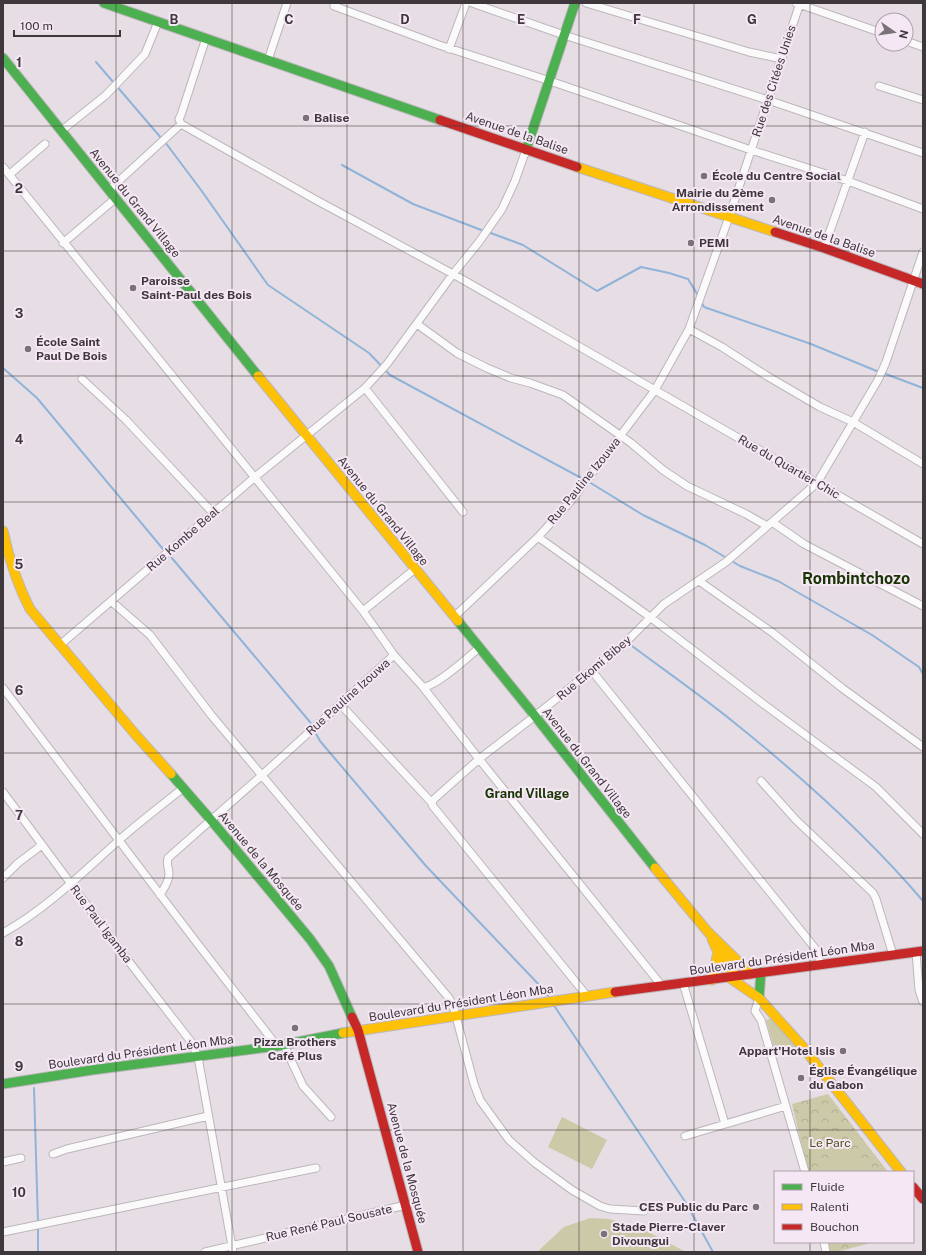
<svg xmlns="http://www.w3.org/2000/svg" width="926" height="1255" font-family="'Public Sans',sans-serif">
  <defs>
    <pattern id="forest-crowns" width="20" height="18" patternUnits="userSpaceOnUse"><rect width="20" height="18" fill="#cbc9a8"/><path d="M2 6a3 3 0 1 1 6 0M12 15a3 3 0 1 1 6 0" fill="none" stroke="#afad92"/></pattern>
  </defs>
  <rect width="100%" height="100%" fill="#e6dee4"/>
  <path fill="url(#forest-crowns)" d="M828,1094L888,1172H808L792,1104Z
    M824,1242H874L837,1252H827Z"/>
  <path fill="#cbc9a8" d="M776,1017L799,1045L776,1055L766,1020Z
    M562,1117L607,1140L592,1169L548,1147Z
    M854,1152L859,1169L848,1172H827L824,1160Z
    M590,1218L609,1219L639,1227L686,1252H537L564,1227Z"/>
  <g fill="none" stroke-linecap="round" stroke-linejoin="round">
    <path stroke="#90b3da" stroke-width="2" d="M96,62L162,139
      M165,142L201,190L268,285L369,353L390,375L585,480
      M342,165L413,204L484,231
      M488,232L523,245L597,291L641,267L669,273L688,279L699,297
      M701,301L704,307L811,344L879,372
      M3,368L37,398L163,549
      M883,373L923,388
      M589,482L643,515L705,545L740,566L778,581L872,635L919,667L923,674
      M171,557L310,722L312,726
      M632,646C667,672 703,697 736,724C803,778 867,835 923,901
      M314,730L320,741L426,866L543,989L550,999
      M553,1004L686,1203L713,1252
      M34,1088L38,1223
      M38,1227V1252"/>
    <defs>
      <path id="street" d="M472,3L564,35L768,100L923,153
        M586,3L749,52L782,59
        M796,3L882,33
        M334,6L439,45L550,81L751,150L848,181L923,209
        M206,38L181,115L179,119L181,124L316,200L453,274L923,544
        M906,41L923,47
        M449,49L466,3
        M268,60L287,3
        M879,86L923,100
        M61,131L106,95L145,54L158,22
        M3,167L363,611L394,655L423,687L479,759L662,986
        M10,174L45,144
        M109,190L181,124
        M63,243L116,198
        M824,248L865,132
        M417,324L457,353L487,368L511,378L530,383L563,395L631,443L663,470L687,486L746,514L767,526
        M689,329L722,347L767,376L820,407L853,422L923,464
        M82,379L126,420L213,513
        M365,388L463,512
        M772,522L804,544L923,606
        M538,537L650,617L762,703L876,787L923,834
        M699,581L773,633L842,688L923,747
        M111,601L150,635L212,716L449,998L454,1009L474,1084L480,1100L509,1140L535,1163L572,1190L600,1206L610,1209L644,1211
        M363,611L415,569
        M454,617L538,537L570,502L655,390L689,329L729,217L800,3
        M60,645L255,477L365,388L387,364L453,274L479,242L502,209L515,181L526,150
        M592,671L818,952L820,965
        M423,687C436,687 468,657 479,648
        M3,688L197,943L277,1046
        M340,704L432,803
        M761,781L796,820L873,893L876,899L893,955
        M3,792L120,950L192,1043L198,1057L233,1252
        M3,878L18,863L42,845
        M160,895C164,888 169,882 169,874C169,867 166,866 168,858L261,776L394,655
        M3,933C46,909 81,874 117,842C138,823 161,806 183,788
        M916,952L919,990L923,1002
        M683,983L725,1124
        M587,996L432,805L433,800L479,759L535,716L622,646L664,604L726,562L817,483L878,380L886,362L923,252
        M759,998L755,1011L761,1020L805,1172
        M284,1045L303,1086L331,1117
        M685,1136L786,1106
        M53,1154L67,1149L208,1116
        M3,1162L21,1158
        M3,1232L316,1168
        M824,1242L826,1252
        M205,1252L406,1205"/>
      <path id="fast" d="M104,3L440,120
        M3,58L258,376
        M526,150L575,3
        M458,621L535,716L655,868
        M171,774L211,820L310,939L329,966L352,1017
        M759,998L761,972
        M3,1084L92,1070L277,1046L343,1033"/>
      <path id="slow" d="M577,167L775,232
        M258,376L458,621
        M3,531C9,559 17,584 30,609L135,734L171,774
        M655,868L708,932L751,974
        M712,939L718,952L736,977
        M730,978L759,998L803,1047L901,1172
        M712,980L718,952
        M343,1033L615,992"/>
      <path id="jam" d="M440,120L577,167
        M775,232L824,248L923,284
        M615,992L923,951
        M352,1017L358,1030L418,1252
        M913,1187L923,1199"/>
    </defs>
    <use href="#street" stroke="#bcb6bb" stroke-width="9"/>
    <use href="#fast" stroke="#bcb6bb" stroke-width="11"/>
    <use href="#slow" stroke="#bcb6bb" stroke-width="11"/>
    <use href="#jam" stroke="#bcb6bb" stroke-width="11"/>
    <use href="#street" stroke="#fbfafb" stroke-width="7"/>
    <use href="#fast" stroke="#4caf50" stroke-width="9"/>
    <use href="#slow" stroke="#ffc107" stroke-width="9"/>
    <use href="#jam" stroke="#c62828" stroke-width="9"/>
  </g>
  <path fill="none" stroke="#3e383d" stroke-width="1" stroke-opacity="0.55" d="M116,3V1252M232,3V1252M347,3V1252M463,3V1252M579,3V1252M694,3V1252M810,3V1172M3,126H923M3,251H923M3,376H923M3,502H923M3,628H923M3,753H923M3,878H923M3,1004H923M3,1130H923M810,1242V1252"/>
  <g fill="#797277" stroke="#f6e7f5" stroke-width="1.5">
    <circle cx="306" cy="118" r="4"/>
    <circle cx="704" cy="176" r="4"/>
    <circle cx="772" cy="200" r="4"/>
    <circle cx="691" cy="243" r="4"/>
    <circle cx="133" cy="288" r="4"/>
    <circle cx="28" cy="349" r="4"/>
    <circle cx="295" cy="1028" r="4"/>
    <circle cx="843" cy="1051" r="4"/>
    <circle cx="801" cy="1078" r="4"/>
    <circle cx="756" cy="1207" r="4"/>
    <circle cx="604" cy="1234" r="4"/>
  </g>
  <g text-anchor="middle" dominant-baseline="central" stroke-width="4" stroke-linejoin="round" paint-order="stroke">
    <g font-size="12" fill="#3e383d" stroke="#f6e7f5">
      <text transform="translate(774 81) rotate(-72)">Rue des Citées Unies</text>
      <text transform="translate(517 133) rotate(19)">Avenue de la Balise</text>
      <text transform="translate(135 203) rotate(51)">Avenue du Grand Village</text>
      <text transform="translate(824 236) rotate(19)">Avenue de la Balise</text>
      <text transform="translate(789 467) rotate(30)">Rue du Quartier Chic</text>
      <text transform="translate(584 481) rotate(-51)">Rue Pauline Izouwa</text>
      <text transform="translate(383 511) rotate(51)">Avenue du Grand Village</text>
      <text transform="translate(183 539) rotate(-41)">Rue Kombe Beal</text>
      <text transform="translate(594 668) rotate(-40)">Rue Ekomi Bibey</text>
      <text transform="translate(348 697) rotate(-42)">Rue Pauline Izouwa</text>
      <text transform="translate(587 763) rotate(52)">Avenue du Grand Village</text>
      <text transform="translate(261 861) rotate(50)">Avenue de la Mosquée</text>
      <text transform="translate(101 924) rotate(53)">Rue Paul Igamba</text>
      <text transform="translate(782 958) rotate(-8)">Boulevard du Président Léon Mba</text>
      <text transform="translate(461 1003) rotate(-9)">Boulevard du Président Léon Mba</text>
      <text transform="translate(141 1052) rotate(-8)">Boulevard du Président Léon Mba</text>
      <text transform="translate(407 1163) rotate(75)">Avenue de la Mosquée</text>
      <text transform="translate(329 1223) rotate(-13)">Rue René Paul Sousate</text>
    </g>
    <g font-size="12" font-weight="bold" fill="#3e383d" stroke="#f6e7f5" text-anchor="start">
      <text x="314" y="118">Balise</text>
      <text x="712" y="176">École du Centre Social</text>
      <text x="764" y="193" text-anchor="end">Mairie du 2ème<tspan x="764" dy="14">Arrondissement</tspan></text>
      <text x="699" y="243">PEMI</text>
      <text x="141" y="281">Paroisse<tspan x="141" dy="14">Saint-Paul des Bois</tspan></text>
      <text x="36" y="342">École Saint<tspan x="36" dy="14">Paul De Bois</tspan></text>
      <text x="295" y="1042" text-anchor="middle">Pizza Brothers<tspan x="295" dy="14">Café Plus</tspan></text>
      <text x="835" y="1051" text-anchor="end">Appart'Hotel Isis</text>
      <text x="809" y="1071">Église Évangélique<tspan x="809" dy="14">du Gabon</tspan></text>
      <text x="748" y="1207" text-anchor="end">CES Public du Parc</text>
      <text x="612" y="1227">Stade Pierre-Claver<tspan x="612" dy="14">Divoungui</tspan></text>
    </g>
    <g font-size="12" fill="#4e4f18" stroke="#f6e7f5">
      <text x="830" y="1143">Le Parc</text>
    </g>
    <g font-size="13" font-weight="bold" fill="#193505" stroke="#f6e7f5">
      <text x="527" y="793">Grand Village</text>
    </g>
    <g font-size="16" font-weight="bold" fill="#193505" stroke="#f6e7f5">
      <text x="856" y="578">Rombintchozo</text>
    </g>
  </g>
  <g font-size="13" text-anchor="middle" font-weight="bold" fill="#3e383d" stroke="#f6e7f5" stroke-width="4" stroke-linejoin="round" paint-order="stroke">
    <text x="174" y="24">B</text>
    <text x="289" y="24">C</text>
    <text x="405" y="24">D</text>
    <text x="521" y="24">E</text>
    <text x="637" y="24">F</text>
    <text x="752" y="24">G</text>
    <text x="19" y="67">1</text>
    <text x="19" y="193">2</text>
    <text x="19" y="318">3</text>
    <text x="19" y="444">4</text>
    <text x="19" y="569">5</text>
    <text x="19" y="695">6</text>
    <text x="19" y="820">7</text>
    <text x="19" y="946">8</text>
    <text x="19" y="1071">9</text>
    <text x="19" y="1197">10</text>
  </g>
  <rect width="926" height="1255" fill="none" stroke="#3e383d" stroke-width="8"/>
  <rect x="774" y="1171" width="140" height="72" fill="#f6e7f5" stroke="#aca1ab"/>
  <rect x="782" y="1184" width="20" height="6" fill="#4caf50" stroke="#aca1ab"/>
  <text x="810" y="1191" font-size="12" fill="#3e383d">Fluide</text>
  <rect x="782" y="1204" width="20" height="6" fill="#ffc107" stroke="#aca1ab"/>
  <text x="810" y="1211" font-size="12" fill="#3e383d">Ralenti</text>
  <rect x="782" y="1224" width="20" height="6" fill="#c62828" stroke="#aca1ab"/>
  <text x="810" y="1231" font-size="12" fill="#3e383d">Bouchon</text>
  <g transform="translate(894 32) rotate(103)"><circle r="19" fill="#f6e7f5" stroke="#aca1ab"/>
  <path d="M0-3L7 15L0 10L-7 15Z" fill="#797277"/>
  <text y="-6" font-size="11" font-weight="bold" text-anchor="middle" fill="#3e383d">N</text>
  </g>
  <path d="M14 30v6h106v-6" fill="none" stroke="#3e383d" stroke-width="2"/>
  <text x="20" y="30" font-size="12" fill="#3e383d" stroke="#f6e7f5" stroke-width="3" paint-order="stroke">100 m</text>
</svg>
